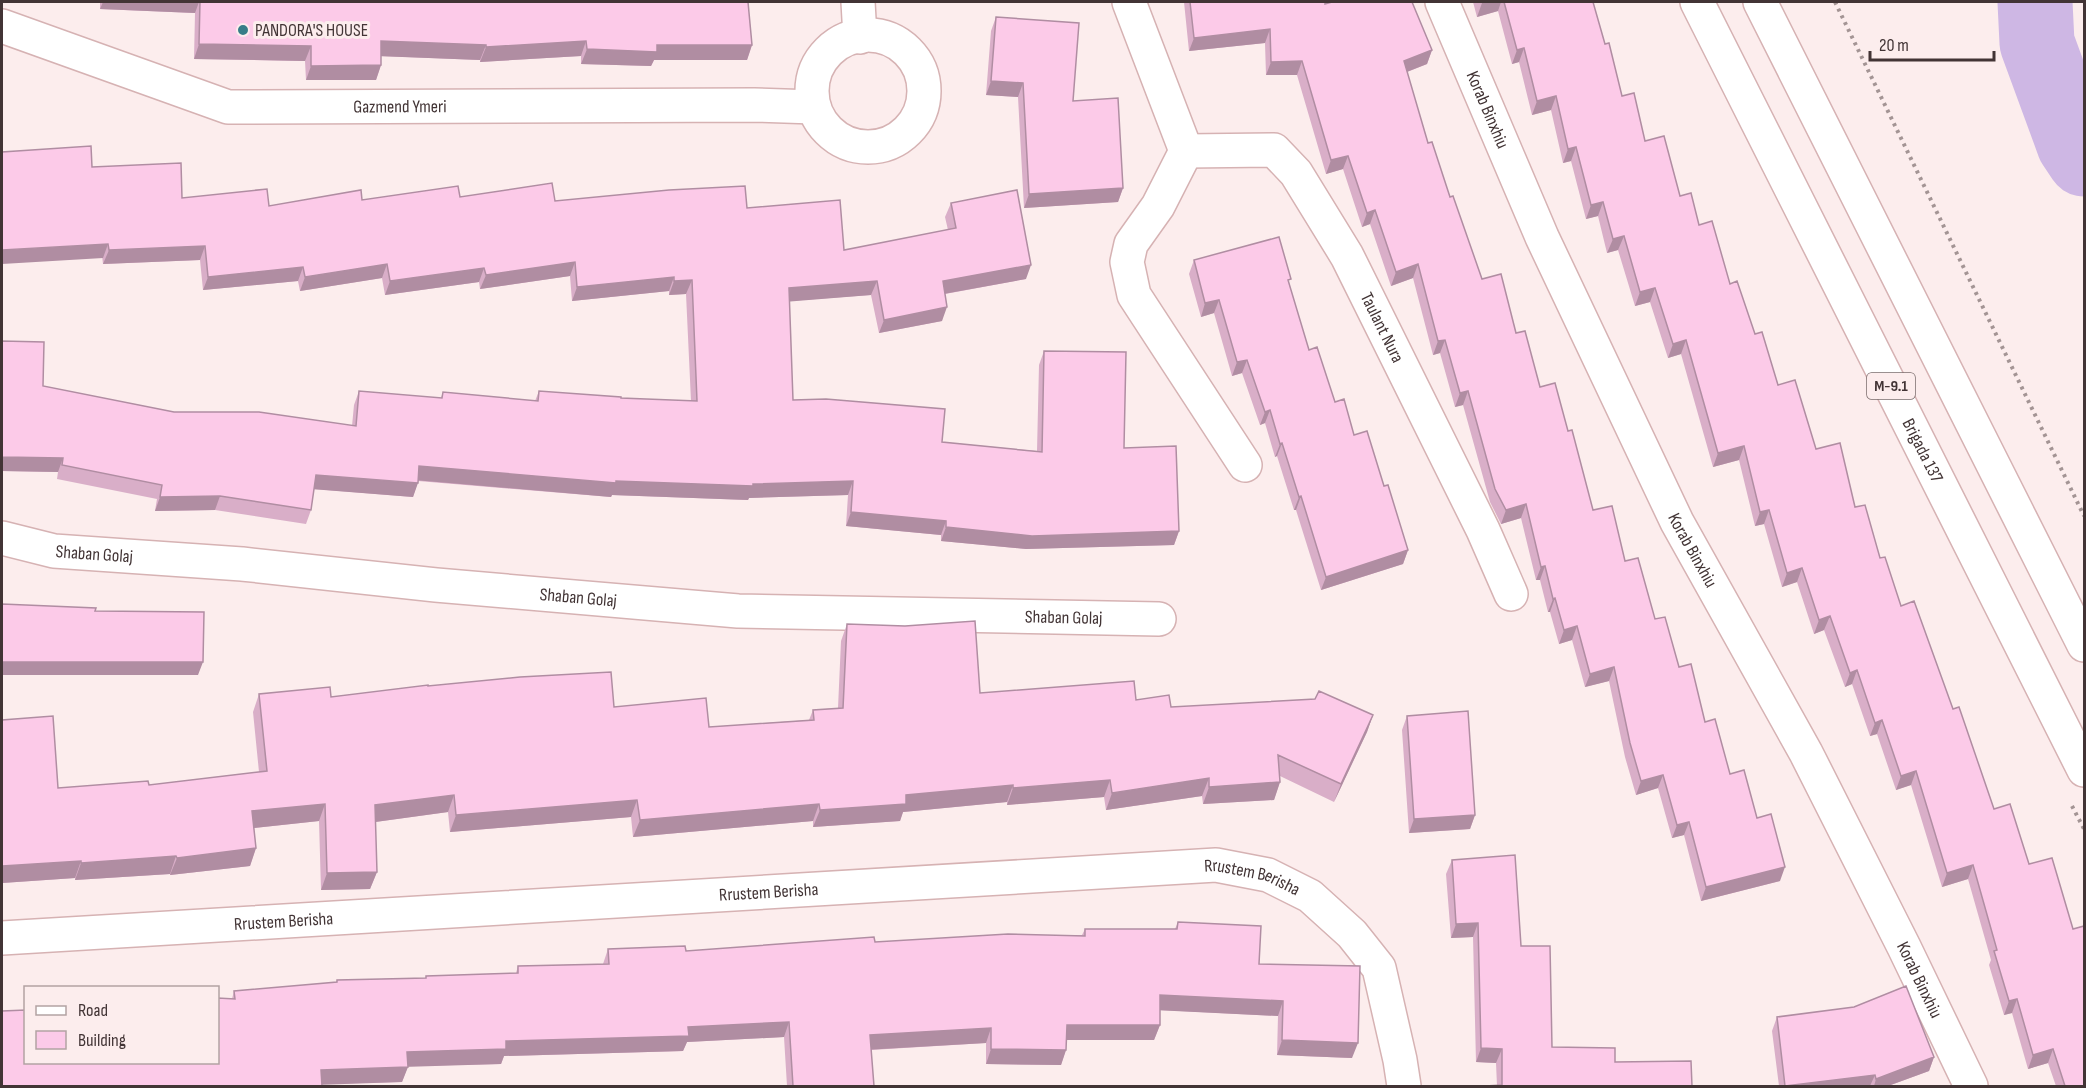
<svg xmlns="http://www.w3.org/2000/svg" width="2086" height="1088" font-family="'Sofia Sans Condensed',sans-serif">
  <rect width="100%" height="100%" fill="#fceded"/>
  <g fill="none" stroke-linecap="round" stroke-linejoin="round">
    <path stroke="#ceb7e4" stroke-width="75" d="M2035,2L2037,43L2074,144L2084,159"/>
    <defs>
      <g id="street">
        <path d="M858,2L860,37"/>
        <path d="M1129,2L1186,151L1158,206L1131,244L1127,262L1134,295L1245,465"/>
        <path id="s1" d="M1442,2L1542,237L1677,522L1806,753L1904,947L1971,1086"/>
        <path id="s2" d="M2,26L228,107L754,105L814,107"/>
        <circle cx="868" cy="91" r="56"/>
        <path id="s3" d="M1186,151L1274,150L1296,173L1347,256L1483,530L1511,594"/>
        <path id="s4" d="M2,538L54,551L242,564L436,585L738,611L1159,619"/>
        <path id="s5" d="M2,938L1216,865L1268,875L1310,896L1352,934L1379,968L1400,1060L1404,1086"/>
      </g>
      <g id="primary">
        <path id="s6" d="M1697,2L2084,770"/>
        <path d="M1760,2L2084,645"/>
      </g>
    </defs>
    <use href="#street" stroke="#d6b2b3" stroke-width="36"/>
    <use href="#primary" stroke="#d6b2b3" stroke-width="36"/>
    <path stroke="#a39494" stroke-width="4" stroke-dasharray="3 4.5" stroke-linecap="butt" d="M1835,2L2084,516
      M2072,806L2084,829"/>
    <use href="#street" stroke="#fff" stroke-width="33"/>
    <use href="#primary" stroke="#fff" stroke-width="33"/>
  </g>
  <path fill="#d9aec8" d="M100,2H748L752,45L747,60H654L651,66L581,64V56L480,62V60L381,56V65L376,80H306L305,61L194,59L195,13L100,9Z
    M1184,2H1325V4L1432,50L1427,64L1407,72L1428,143L1482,279L1516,333L1540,387L1568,431L1593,510L1625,561L1679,667L1730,774L1757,818L1780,881L1701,901L1684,835L1672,838L1658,788L1636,795L1625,757L1609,681L1585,687L1572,640L1559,644L1550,612H1548L1540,580H1536L1521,518L1501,524L1490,502L1463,405L1455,407L1440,353L1433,355L1413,278L1391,286L1370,224L1362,227L1343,169L1326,174L1297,75H1266L1265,43L1189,51Z
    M1473,2H1593L1605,44L1622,96L1645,141L1699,225L1730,284L1755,334L1778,385L1816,449L1855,507L1880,558L1901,606L2085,1086H2056L2048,1063L2028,1069L2012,1013L2004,1015L1989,965L1991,960L1968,879L1942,887L1911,785L1896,790L1877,734L1870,736L1852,684L1845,687L1824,630L1814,634L1797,582L1782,587L1764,524L1755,526L1739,460L1713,467L1681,354L1668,358L1650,302L1635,306L1618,250L1607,253L1598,216L1586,219L1571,161L1563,163L1551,110L1532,115L1519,62L1512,64L1498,11L1477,17Z
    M996,17L1073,101L1123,188L1118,202L1024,208L1018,97L986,95L991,31Z
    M92,167L182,198L269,206L362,200L460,197L747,208L844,250L948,230L945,217L951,203L1026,279L945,294L942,321L879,333L871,295L789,301L793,400L942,442L1037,451L1039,365L1044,351L1124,448L1179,531L1174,545L1026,549L941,541V535L846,526L848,495L749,498L748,500L612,495L611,497L418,481L413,497L314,489L311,510L306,524L215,510L155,511L157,499L57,479L58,472L2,471V341L43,386L174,412L352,426L354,405L359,391L441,398L443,392L535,401L539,391L621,398L691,401L686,294L669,295V291L572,301L570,276L480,289L479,282L385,295L382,278L300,291L298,281L203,290L200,260L103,264Z
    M1194,260L1289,283L1309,350L1335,402L1384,486L1408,550L1403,564L1321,590L1296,510H1294L1277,456L1275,457L1265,423L1260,425L1242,373L1232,376L1214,313L1201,317L1189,274Z
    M847,624L980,693L1136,700L1171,707L1373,715L1367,732L1334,802L1280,776V782L1274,800L1203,804L1202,796L1106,810L1104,797L1007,805V802L903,812L900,821L813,827V821L633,837L631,817L450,832L448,812L375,822L377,872L370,889L321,890L319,821L254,828L256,848L250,866L170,875V874L75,880V878L2,883V720L58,788L149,785L259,772L253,712L259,694L331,697L428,686L614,707L709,727L809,720L813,710L838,708L841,641Z
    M1407,716L1475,815L1470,829L1409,833L1402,730Z
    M1452,860L1521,946L1552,1047L1615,1062L1692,1086H1497L1496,1063L1476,1062L1473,937L1451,938L1446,874Z
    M1178,922L1259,964L1352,1058L1277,1055L1278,1016L1160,1010V1025L1154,1040H1066V1050L1061,1065L986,1064V1043L871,1050L874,1086H787L784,1037L687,1042L683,1051L504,1056L501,1064L408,1066L402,1082L322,1084V1086H2L232,999L234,991L336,983L337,980L426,978V976L516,973L518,966L603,964L608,949L686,951L875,942L1082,935L1085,929H1175Z
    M1777,1017L1934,1057L1929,1071L1888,1086H1779L1772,1031Z"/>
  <path fill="#b08da2" d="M103,2H199L195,13L100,9Z
    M1488,2H1501L1498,11L1477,17L1482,3Z
    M1270,29L1265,43L1189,51L1194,38Z
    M381,41L486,45L480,60L376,56Z
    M586,41L581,56L480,62L486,47Z
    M199,44L311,46L305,61L194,59Z
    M657,45H752L747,60H654L651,66L581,64L587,49Z
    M1524,48L1519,62L1512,64L1517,50Z
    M1432,50L1427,64L1399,75L1404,61Z
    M1302,61L1297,75H1266L1271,62Z
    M381,65L376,80H306L311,66Z
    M991,81L1023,83L1018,97L986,95Z
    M1556,96L1551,110L1532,115L1537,101Z
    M1576,147L1571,161L1563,163L1568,149Z
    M1348,156L1343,169L1326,174L1331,160Z
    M1123,188L1118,202L1024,208L1029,194Z
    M1603,202L1598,216L1586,219L1591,205Z
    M1375,210L1370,224L1362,227L1367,213Z
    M1624,236L1618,250L1607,253L1613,239Z
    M108,244L103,258L2,264V250Z
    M205,246L200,260L103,264L109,250Z
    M575,262L570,276L480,289L486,275Z
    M387,264L382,278L300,291L305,277Z
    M1418,264L1413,278L1391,286L1396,272Z
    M1031,265L1026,279L938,295L943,281Z
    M303,267L298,281L203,290L208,277Z
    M484,268L479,282L385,295L390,281Z
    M674,277L669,291L572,301L577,287Z
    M692,280L686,294L669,295L674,281Z
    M877,281L871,295L784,302L789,288Z
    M1655,288L1650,302L1635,306L1640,292Z
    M1219,300L1214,313L1201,317L1205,303Z
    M947,307L942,321L879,333L884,320Z
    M1445,340L1440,353L1433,355L1438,341Z
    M1686,340L1681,354L1668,358L1673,344Z
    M1247,360L1242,373L1232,376L1237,362Z
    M1468,391L1463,405L1455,407L1460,393Z
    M1270,410L1265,423L1260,425L1265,412Z
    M1282,443L1277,456L1275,457L1280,444Z
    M1744,446L1739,460L1713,467L1718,453Z
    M2,457L63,458L58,472L2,471Z
    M419,466L616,481L753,484L853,481L848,495L749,498L748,500L612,495L611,497L414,480Z
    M316,475L418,483L413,497L311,489Z
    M220,496L215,510L155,511L160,497Z
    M1301,496L1296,510H1294L1299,497Z
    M1526,504L1521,518L1501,524L1506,510Z
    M1769,510L1764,524L1755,526L1760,512Z
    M851,512L946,521L941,535L846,526Z
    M946,527L1179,531L1174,545L1026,549L941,541Z
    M1408,550L1403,564L1321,590L1326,577Z
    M1545,566L1540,580H1536L1541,567Z
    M1802,568L1797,582L1782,587L1787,573Z
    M1555,598L1550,612H1548L1553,599Z
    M1830,616L1824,630L1814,634L1819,620Z
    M1577,626L1572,640L1559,644L1564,630Z
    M2,662H203L198,675H2Z
    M1614,667L1609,681L1585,687L1590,674Z
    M1857,670L1852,684L1845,687L1850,673Z
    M1373,715L1367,732L1334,802L1341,784Z
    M1882,720L1877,734L1870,736L1875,723Z
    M1916,771L1911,785L1896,790L1901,776Z
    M1663,775L1658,788L1636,795L1641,781Z
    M1209,778L1202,796L1106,810L1112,793Z
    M1110,780L1104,797L1007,805L1013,788Z
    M1280,782L1274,800L1203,804L1209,787Z
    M1013,785L1007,802L903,812L900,821L813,827L820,810L906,795Z
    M454,795L448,812L368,823L375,805Z
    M637,800L631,817L450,832L456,815Z
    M325,804L319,821L245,829L252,811Z
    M819,804L813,821L633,837L640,820Z
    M1475,815L1470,829L1409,833L1414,819Z
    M1689,822L1684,835L1672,838L1677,825Z
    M256,848L250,866L170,875L177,858Z
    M176,856L170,874L75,880L81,863Z
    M81,861L75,878L2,883V866Z
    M1973,865L1968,879L1942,887L1947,873Z
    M1785,867L1780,881L1701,901L1706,887Z
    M377,872L370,889L321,890L327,873Z
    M1478,923L1473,937L1451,938L1456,924Z
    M1160,995L1283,1001L1278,1016L1154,1010Z
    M2017,999L2012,1013L2004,1015L2009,1001Z
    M789,1022L784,1037L687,1042L683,1051L504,1056L501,1064L402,1067L407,1052L506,1041L688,1027Z
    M1067,1025H1160L1154,1040H1061Z
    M991,1028L986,1043L864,1050L870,1035Z
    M1282,1040L1358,1043L1352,1058L1277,1055Z
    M1481,1048L1502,1049L1496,1063L1476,1062Z
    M991,1049L1066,1050L1061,1065L986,1064Z
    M2053,1049L2048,1063L2028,1069L2033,1055Z
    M1934,1057L1929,1071L1888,1086H1874L1876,1079Z
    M408,1067L402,1082L316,1085L321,1070Z
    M1875,1075L1870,1086H1785Z"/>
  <path fill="#fccae8" stroke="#b08da2" stroke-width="1.5" d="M200,2H748L752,45H657V52L587,49L586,41L486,47V45L381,41V65L311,66V46L199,44Z
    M1190,2H1325V4L1332,2H1412L1432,50L1404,61L1428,143L1432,142L1450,197L1453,196L1482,279L1501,274L1516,333L1525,331L1540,387L1555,383L1568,431L1572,430L1593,510L1612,506L1625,561L1638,558L1655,619L1665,617L1679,667L1691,664L1705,722L1715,719L1730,774L1744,770L1757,818L1771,814L1785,867L1706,887L1689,822L1677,825L1663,775L1641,781L1630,743L1614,667L1590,674L1577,626L1564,630L1555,598L1553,599L1545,566L1541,567L1526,504L1506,510L1495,489L1468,391L1460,393L1445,340L1438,341L1418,264L1396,272L1375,210L1367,213L1348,156L1331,160L1302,61L1271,62L1270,29L1194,38Z
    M1504,2H1593L1605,44L1609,43L1622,96L1634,93L1645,141L1664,136L1680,196L1691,193L1699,225L1712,221L1730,284L1737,281L1755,334L1762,332L1778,385L1795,380L1816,449L1840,443L1855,507L1865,505L1880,558L1885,557L1901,606L1914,601L1953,709L1959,707L1994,809L2010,804L2029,864L2052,858L2073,929L2084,926L2085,929V1086H2065L2053,1049L2033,1055L2017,999L2009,1001L1994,951L1997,950L1973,865L1947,873L1916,771L1901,776L1882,720L1875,723L1857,670L1850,673L1830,616L1819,620L1802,568L1787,573L1769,510L1760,512L1744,446L1718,453L1686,340L1673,344L1655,288L1640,292L1624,236L1613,239L1603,202L1591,205L1576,147L1568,149L1556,96L1537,101L1524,48L1517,50Z
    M996,17L1079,23L1073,101L1118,98L1123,188L1029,194L1023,83L991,81Z
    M91,146L92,167L181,163L182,198L267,189L269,206L361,190L362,200L458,186L460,197L552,183L555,201L669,190L745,186L747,208L840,200L844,250L956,228L951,203L1017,190L1031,265L943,281L947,307L884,320L877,281L789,288L793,400L826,399L945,409L942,442L1042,452L1044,351L1126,352L1124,448L1176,446L1179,531L1032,536L946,527V521L851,512L853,481L753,484V486L616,481V483L419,466L418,483L316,475L311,510L220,496L160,497L162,485L62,465L63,458L2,457V341L44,342L43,386L174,412H259L356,426L359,391L442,398L443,392L538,401L539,391L621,397V398L697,401L692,280L674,281V277L577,287L575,262L486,275L484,268L390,281L387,264L305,277L303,267L208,277L205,246L109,250L108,244L2,250V152Z
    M1279,237L1291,279L1288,280L1309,350L1317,347L1335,402L1344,399L1354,435L1367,431L1384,486L1388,485L1408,550L1326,577L1301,496L1299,497L1282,443L1280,444L1270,410L1265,412L1247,360L1237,362L1219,300L1205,303L1194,260Z
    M2,604L96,608L95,611L204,612L203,662H2Z
    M975,621L980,693L1134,681L1136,700L1169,695L1171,707L1315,699L1319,691L1373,715L1341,784L1278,755L1280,782L1209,787V778L1112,793L1110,780L1013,788V785L906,795V804L820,810L819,804L640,820L637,800L456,815L454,795L375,805L377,872L327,873L325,804L252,811L256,848L177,858L176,856L81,863V861L2,866V720L53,716L58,788L148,781L149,785L267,771L259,694L330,687L331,697L428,685V686L520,677L611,672L614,707L706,698L709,727L814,720L813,710L843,708L847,624L905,626Z
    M1468,711L1475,815L1414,819L1407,716Z
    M1515,855L1521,946H1550L1552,1047L1615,1048V1062L1691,1061L1692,1086H1485L1502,1085V1049L1481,1048L1478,923L1456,924L1452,860Z
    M1178,922L1261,926L1259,964L1360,966L1358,1043L1282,1040L1283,1001L1160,995V1025H1067L1066,1050L991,1049V1028L870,1035L874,1086H793L789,1022L688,1027L689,1036L506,1041V1049L407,1052L408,1067L321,1070L322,1086H2V1011L26,1010V1062H218V998L235,999L234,991L337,982V980L426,978V976L518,973V966L609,964L608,949L685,946L686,951L874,937L875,942L1008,934L1085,936V929H1177Z
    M1906,986L1934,1057L1876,1079L1875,1075L1785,1086L1777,1017L1854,1007Z"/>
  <circle fill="#377d88" stroke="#fceded" stroke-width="2" cx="243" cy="30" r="6"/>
  <g text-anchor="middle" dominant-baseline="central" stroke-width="6" stroke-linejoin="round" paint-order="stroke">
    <rect fill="#fceded" stroke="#7a6c6c" stroke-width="1.5" x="1867" y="373" width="48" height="26" rx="4.5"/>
    <g font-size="16" font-weight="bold" fill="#423435">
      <text x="1891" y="386">M-9.1</text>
    </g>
    <g font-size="18" fill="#423435" stroke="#fceded" text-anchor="start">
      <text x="255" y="30">PANDORA'S HOUSE</text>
    </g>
    <g font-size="18" fill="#423435" stroke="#fceded">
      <text stroke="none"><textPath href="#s2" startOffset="412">Gazmend Ymeri</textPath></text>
      <text stroke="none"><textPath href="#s1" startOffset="117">Korab Binxhiu</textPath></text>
      <text stroke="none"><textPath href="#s3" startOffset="297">Taulant Nura</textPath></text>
      <text stroke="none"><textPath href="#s6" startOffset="502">Brigada 137</textPath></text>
      <text stroke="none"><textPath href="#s1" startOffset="603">Korab Binxhiu</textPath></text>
      <text stroke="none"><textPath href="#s4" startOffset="94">Shaban Golaj</textPath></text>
      <text stroke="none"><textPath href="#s4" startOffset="580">Shaban Golaj</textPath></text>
      <text stroke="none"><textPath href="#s4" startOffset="1066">Shaban Golaj</textPath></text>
      <text stroke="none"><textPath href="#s5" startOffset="1254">Rrustem Berisha</textPath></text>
      <text stroke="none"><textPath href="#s5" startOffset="768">Rrustem Berisha</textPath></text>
      <text stroke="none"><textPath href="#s5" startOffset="282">Rrustem Berisha</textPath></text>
      <text stroke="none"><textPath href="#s1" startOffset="1089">Korab Binxhiu</textPath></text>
    </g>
  </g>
  <rect width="2086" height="1088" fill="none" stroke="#423435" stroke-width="6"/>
  <rect x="24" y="986" width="195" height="78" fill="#fceded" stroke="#b2a3a3" stroke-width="1.5"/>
  <rect x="36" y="1006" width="30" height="9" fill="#ffffff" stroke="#b2a3a3" stroke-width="1.5"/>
  <text x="78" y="1016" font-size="18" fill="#423435">Road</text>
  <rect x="36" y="1031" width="30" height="18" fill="#fccae8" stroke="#b2a3a3" stroke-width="1.5"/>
  <text x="78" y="1046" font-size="18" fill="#423435">Building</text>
  <path d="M1870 51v9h124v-9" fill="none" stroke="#423435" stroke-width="3"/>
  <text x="1879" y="51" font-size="18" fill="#423435" stroke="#fceded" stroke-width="4.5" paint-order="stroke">20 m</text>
</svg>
